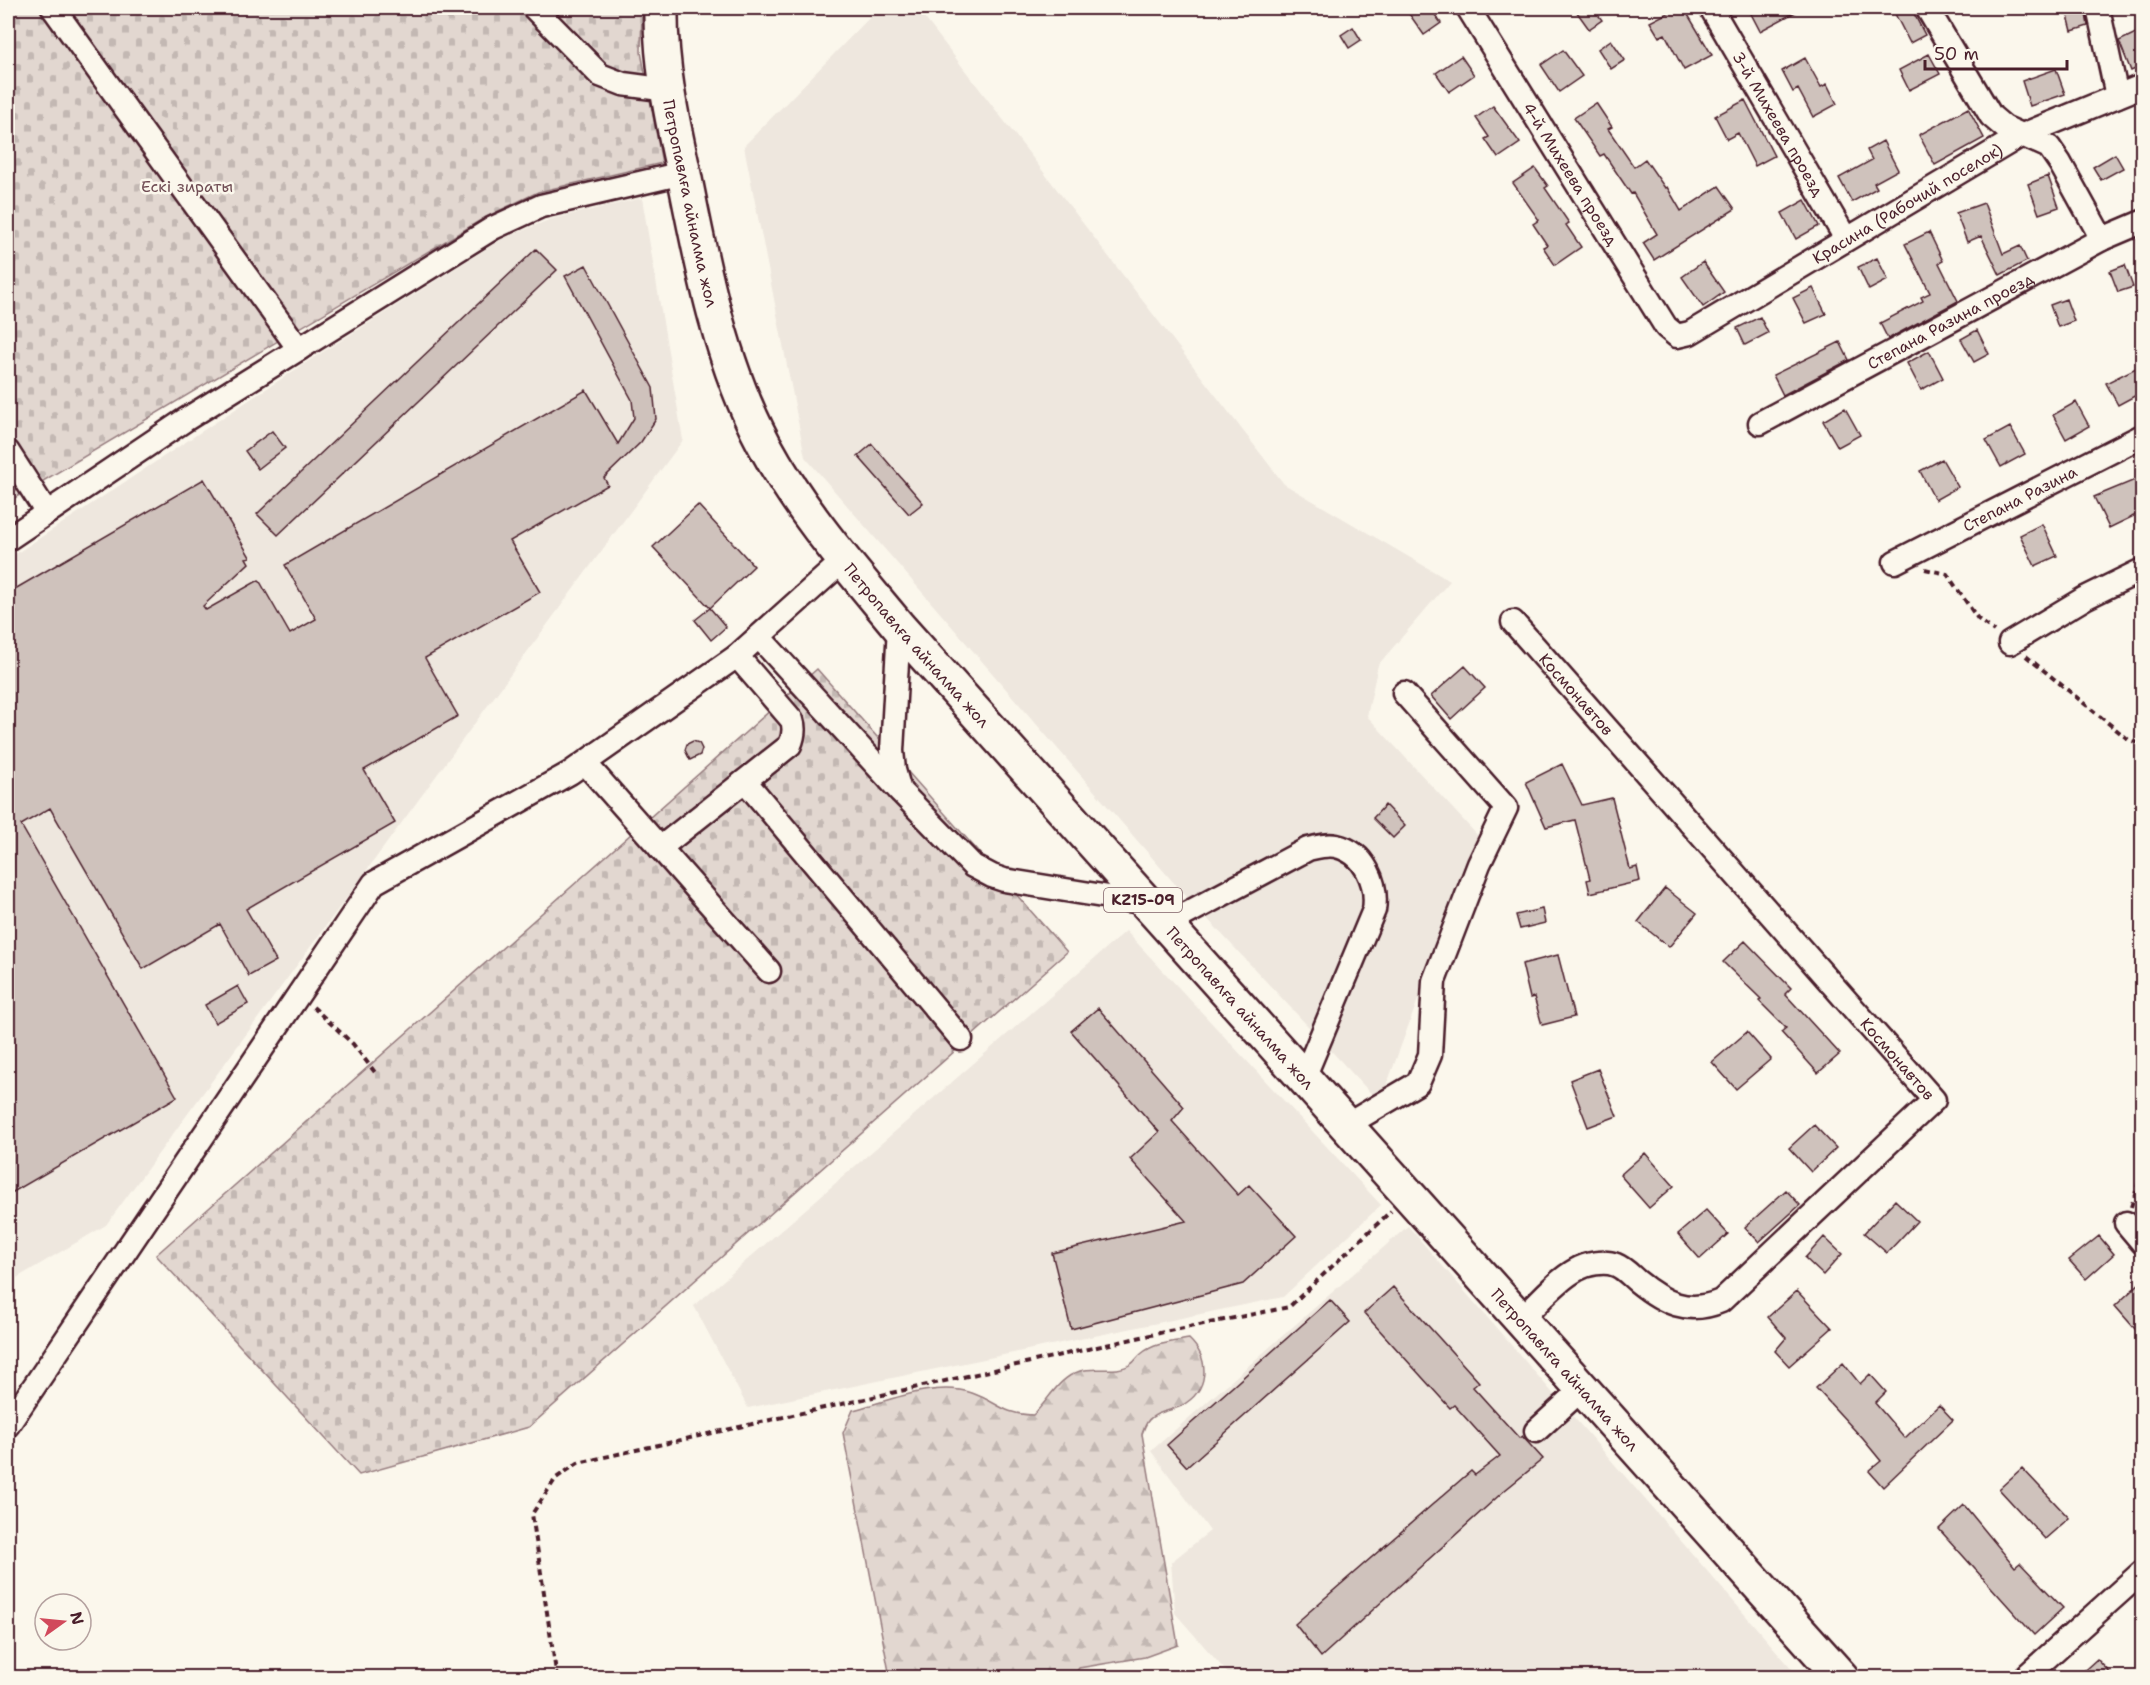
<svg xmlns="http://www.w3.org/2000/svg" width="2150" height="1685" font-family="'Shantell Sans',sans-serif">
  <defs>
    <pattern id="forest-firs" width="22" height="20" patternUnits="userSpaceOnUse" patternTransform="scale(1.5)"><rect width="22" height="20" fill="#e2d7d0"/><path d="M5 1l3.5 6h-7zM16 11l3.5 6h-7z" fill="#c3b8b3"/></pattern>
    <pattern id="cemetery-stones" width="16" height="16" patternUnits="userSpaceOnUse" patternTransform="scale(1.5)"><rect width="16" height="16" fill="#e2d7d0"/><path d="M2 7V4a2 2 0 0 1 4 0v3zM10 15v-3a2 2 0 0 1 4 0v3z" fill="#c3b8b3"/></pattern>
  </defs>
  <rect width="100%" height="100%" fill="#fbf7ec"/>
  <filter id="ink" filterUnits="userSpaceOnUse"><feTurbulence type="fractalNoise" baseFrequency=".0167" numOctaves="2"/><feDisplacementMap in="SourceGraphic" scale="12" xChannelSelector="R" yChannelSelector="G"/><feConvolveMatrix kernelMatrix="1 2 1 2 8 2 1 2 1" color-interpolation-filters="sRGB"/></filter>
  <g filter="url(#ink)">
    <path fill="#eee7de" d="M879,8H917L1284,484L1450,581L1378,665L1367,716L1478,836L1380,1103L1174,883L805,457L744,146Z
      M642,198L683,440L106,1225L8,1283V559L310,360L502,239L551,219Z
      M1126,931L1381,1205L1283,1297L748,1408L694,1306Z
      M1408,1226L1799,1677H1231L1175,1613L1171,1562L1210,1531L1151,1451Z"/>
    <path fill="url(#forest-firs)" stroke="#967b7e" stroke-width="1.5" d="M1189,1339C1211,1360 1209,1391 1181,1406C1172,1411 1160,1410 1151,1418C1146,1421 1144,1429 1142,1434L1178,1645L1145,1657L1079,1668L1073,1677H890L843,1433L853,1410C888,1401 936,1380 972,1393C998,1402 1001,1414 1033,1415C1049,1400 1058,1378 1080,1371C1096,1366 1117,1374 1131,1364C1135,1362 1137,1357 1141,1354C1154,1343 1172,1342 1189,1339Z"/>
    <path fill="url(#cemetery-stones)" stroke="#967b7e" stroke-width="1.5" d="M8,8H642L641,52L662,163L538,192L486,217L8,502Z
      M817,669L1067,952L529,1427L359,1475L156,1255Z"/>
    <path fill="#cfc2bc" stroke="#4a1f2b" stroke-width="1.5" d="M1405,8H1430L1441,23L1424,35Z
      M1574,8H1593L1602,20L1589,29Z
      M1677,8H1684L1712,55L1684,70L1665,34L1659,37L1650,22Z
      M1748,8H1803L1760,31Z
      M1892,8H1911L1925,35L1910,43Z
      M2066,8H2085L2088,26L2072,31Z
      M1353,27L1361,40L1349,48L1341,35Z
      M2142,30V66L2131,71L2119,41Z
      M1611,40L1625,60L1611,69L1598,49Z
      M1563,50L1582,76L1559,92L1541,65Z
      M1929,54L1940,74L1909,90L1899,70Z
      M1461,56L1474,75L1449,92L1436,73Z
      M1805,58L1821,87L1827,84L1837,104L1813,117L1798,89L1793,92L1782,71Z
      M2056,69L2065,94L2030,106L2022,81Z
      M1745,100L1774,156L1755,166L1738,133L1727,139L1715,116Z
      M1596,103L1612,127L1608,129L1634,167L1645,159L1665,188L1667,187L1681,211L1719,186L1735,209L1654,260L1643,243L1657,234L1633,193L1631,194L1604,154L1600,156L1574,118Z
      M1493,106L1520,143L1498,158L1485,139L1489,137L1476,118Z
      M1968,108L1984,138L1935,165L1919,135Z
      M1883,141L1898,170L1874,183L1877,188L1852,202L1839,178L1872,160L1867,150Z
      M2115,154L2123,168L2101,180L2093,167Z
      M1535,168L1548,186L1545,188L1569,223L1566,225L1581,247L1555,265L1543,247L1547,245L1533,224L1539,220L1513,183Z
      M2048,176L2059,207L2039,214L2028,184Z
      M1805,200L1819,226L1796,239L1782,213Z
      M1984,203L2003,254L2020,246L2027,261L2000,275L1981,236L1967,242L1956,213Z
      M1929,232L1943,261L1939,263L1958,301L1888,339L1880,323L1923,301L1921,297L1930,293L1905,244Z
      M536,249L557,270L278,535L257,514Z
      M1877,258L1888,280L1869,290L1858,267Z
      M1703,262L1724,292L1703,307L1682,277Z
      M586,265L653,388L656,419L641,442L604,478L608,485L510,541L540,592L425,658L458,716L364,770L395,823L246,909L276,961L249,976L220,924L143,969L50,808L21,825L177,1097L8,1195V593L204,479L250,557L246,558L249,563L203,606L206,610L259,580L290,634L316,619L285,565L586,390L618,444L634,418L632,400L565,276Z
      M2125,265L2133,287L2118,292L2110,271Z
      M1813,288L1826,314L1806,323L1793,298Z
      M2066,299L2074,321L2058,327L2050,305Z
      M1760,317L1768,333L1745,345L1737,328Z
      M1977,330L1989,354L1974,362L1961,339Z
      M1840,342L1849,360L1783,395L1773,375Z
      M1929,351L1943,378L1921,390L1907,363Z
      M2142,365V392L2118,405L2106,383Z
      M2076,402L2089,426L2066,439L2053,415Z
      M1845,408L1860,435L1838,447L1823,421Z
      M2010,427L2025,454L2001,467L1986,440Z
      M272,431L285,448L258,469L245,451Z
      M872,444L923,503L909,514L858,456Z
      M1942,459L1958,487L1935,500L1920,471Z
      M2142,477V512L2109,528L2094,497Z
      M698,505L754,566L710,608L653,547Z
      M2042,524L2057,556L2035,566L2020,535Z
      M710,608L726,627L711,640L695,620Z
      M1465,666L1485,688L1451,719L1431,696Z
      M693,741L699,743L702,749L700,755L690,760L685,750L687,744Z
      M1562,764L1582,805L1612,798L1630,869L1637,867L1640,881L1590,893L1587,880L1590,879L1575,820L1546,827L1526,782Z
      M1385,805L1405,826L1393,838L1373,818Z
      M1665,888L1697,913L1669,947L1638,922Z
      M1542,909L1545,923L1520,929L1516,915Z
      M1745,941L1791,988L1785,994L1840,1054L1818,1073L1781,1032L1786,1028L1759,1001L1761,999L1723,962Z
      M1558,955L1574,1017L1542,1025L1534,997L1530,998L1522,964Z
      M238,986L248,1004L215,1023L205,1005Z
      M1098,1008L1184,1107L1172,1121L1238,1195L1249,1185L1296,1236L1243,1284L1071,1329L1052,1253L1186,1221L1130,1159L1159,1132L1071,1031Z
      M1747,1032L1771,1059L1736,1089L1712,1062Z
      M1598,1069L1617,1116L1588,1127L1570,1080Z
      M1814,1125L1836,1148L1811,1172L1789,1148Z
      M1645,1153L1674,1186L1649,1208L1620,1175Z
      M1786,1190L1800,1205L1759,1242L1745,1227Z
      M1895,1200L1917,1221L1887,1253L1864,1233Z
      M1706,1210L1728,1234L1700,1259L1678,1234Z
      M2099,1236L2114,1254L2086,1279L2069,1260Z
      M1824,1237L1842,1254L1823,1275L1805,1258Z
      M2142,1281V1337L2115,1306Z
      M1393,1287L1479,1382L1473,1387L1519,1438L1522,1436L1543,1459L1505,1490L1321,1657L1295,1624L1471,1471L1475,1475L1500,1456L1454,1405L1450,1408L1364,1313Z
      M1797,1291L1832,1328L1789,1366L1775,1351L1786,1338L1768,1317Z
      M1330,1300L1350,1322L1187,1467L1167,1445Z
      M1843,1363L1860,1384L1870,1374L1886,1392L1875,1403L1905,1438L1939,1405L1953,1420L1883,1487L1869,1471L1881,1461L1863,1439L1816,1388Z
      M2022,1468L2069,1518L2045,1539L1999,1489Z
      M1964,1505L2015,1567L2020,1563L2063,1608L2034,1635L1939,1529Z
      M2097,1659L2114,1677H2077Z"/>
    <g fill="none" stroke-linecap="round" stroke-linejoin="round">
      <defs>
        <g id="minor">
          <path d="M53,8L299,349"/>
          <path d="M534,8L600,75L623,84L668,90"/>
          <path id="s1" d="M1468,8L1666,327L1677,336L1690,333L2020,136L2142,86"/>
          <path id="s2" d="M1711,8L1846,239"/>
          <path d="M1927,8L1991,116L2004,127L2049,147L2060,163L2102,239"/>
          <path d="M2098,8L2117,96"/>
          <path id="s3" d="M1760,423L2102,239L2142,222"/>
          <path d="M8,452L47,513"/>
          <path d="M8,539L185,420L493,228L541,206L683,173"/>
          <path id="s4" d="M1895,562L2142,436"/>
          <path id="s5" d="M1513,622L1934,1100L1721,1301C1688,1315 1664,1303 1637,1281C1631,1276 1624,1268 1616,1265C1604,1260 1586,1264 1576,1270C1557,1280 1537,1304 1521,1319"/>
          <path d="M899,627L892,751L894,770L900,791L973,866L992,876L1004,880L1146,903"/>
          <path d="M759,637L899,790"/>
          <path d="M2010,643L2085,598L2142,570"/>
          <path d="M585,763L769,971"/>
          <path d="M745,781L961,1039"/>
          <path d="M660,848L790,745C794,736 795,729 792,720L737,656"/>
          <path d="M1165,925L1308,849C1317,847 1327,844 1336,846C1365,852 1378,884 1374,910L1303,1080"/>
          <path d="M1345,1126L1418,1083L1430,1055L1434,981L1479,864L1506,808L1404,693"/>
          <path d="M2126,1223L2142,1242"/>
          <path d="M8,1425L374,883L570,773L737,656L844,560"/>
          <path d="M1536,1431L1583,1388"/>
          <path d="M2024,1678L2142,1572"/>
        </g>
        <g id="highway">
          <path id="s6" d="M661,8C660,63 672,120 684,174C702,265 720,362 764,444C800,511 851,569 899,627L1842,1678"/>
        </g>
      </defs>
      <use href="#minor" stroke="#4a1f2b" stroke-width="27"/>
      <use href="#highway" stroke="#4a1f2b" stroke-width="38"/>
      <path stroke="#4a1f2b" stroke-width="4" stroke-dasharray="6 4.5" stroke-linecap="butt" d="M1925,569L1947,574L1978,619L1994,631
        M2026,656L2129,740L2142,744
        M313,1007L353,1044L377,1075
        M2131,1207L2142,1173
        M557,1678L532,1514L556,1478L578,1463L1164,1332L1289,1307L1391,1211"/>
      <use href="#minor" stroke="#fbf7ec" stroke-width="22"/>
      <use href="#highway" stroke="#fbf7ec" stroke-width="33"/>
    </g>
  </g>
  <g text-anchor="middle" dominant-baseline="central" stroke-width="5" stroke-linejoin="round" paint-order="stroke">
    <rect fill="#fbf7ec" stroke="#7f6065" stroke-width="1.5" x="1104" y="888" width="78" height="24" rx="4.5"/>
    <g font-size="15" font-weight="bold" fill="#4a1f2b">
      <text x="1143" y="900">KZ15-09</text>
    </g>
    <g font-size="16" fill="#4a1f2b" stroke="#fbf7ec">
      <text stroke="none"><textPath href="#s2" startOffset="134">3-й Михеева проезд</textPath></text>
      <text stroke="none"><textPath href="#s1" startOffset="195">4-й Михеева проезд</textPath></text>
      <text stroke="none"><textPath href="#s6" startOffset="198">Петропавлға айналма жол</textPath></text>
      <text stroke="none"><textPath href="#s1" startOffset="656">Красина (Рабочий поселок)</textPath></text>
      <text stroke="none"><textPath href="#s3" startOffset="216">Степана Разина проезд</textPath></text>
      <text stroke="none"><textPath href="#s4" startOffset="140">Степана Разина</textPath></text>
      <text stroke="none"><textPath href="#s6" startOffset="704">Петропавлға айналма жол</textPath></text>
      <text stroke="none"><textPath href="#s5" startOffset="96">Космонавтов</textPath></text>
      <text stroke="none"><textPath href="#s6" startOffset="1190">Петропавлға айналма жол</textPath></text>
      <text stroke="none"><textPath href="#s5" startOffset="582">Космонавтов</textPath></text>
      <text stroke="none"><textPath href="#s6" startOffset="1676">Петропавлға айналма жол</textPath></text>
    </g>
    <g font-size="16" fill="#704d54" stroke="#fbf7ec">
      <text x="187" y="186">Ескі зираты</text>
    </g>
  </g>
  <rect width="2150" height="1685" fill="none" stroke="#fbf7ec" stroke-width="30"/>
  <rect x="15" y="15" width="2120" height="1655" fill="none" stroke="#4a1f2b" stroke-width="2" filter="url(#ink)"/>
  <g transform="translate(63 1622) rotate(75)"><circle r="28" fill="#fbf7ec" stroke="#b4a19f" stroke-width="1.5"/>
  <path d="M0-4.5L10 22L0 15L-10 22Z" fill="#d1495b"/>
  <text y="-9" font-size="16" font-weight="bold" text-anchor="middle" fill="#4a1f2b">N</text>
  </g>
  <path d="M1925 60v9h142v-9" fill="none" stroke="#4a1f2b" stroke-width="3"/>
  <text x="1934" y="60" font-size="18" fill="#4a1f2b" stroke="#fbf7ec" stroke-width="4.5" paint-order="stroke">50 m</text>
</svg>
